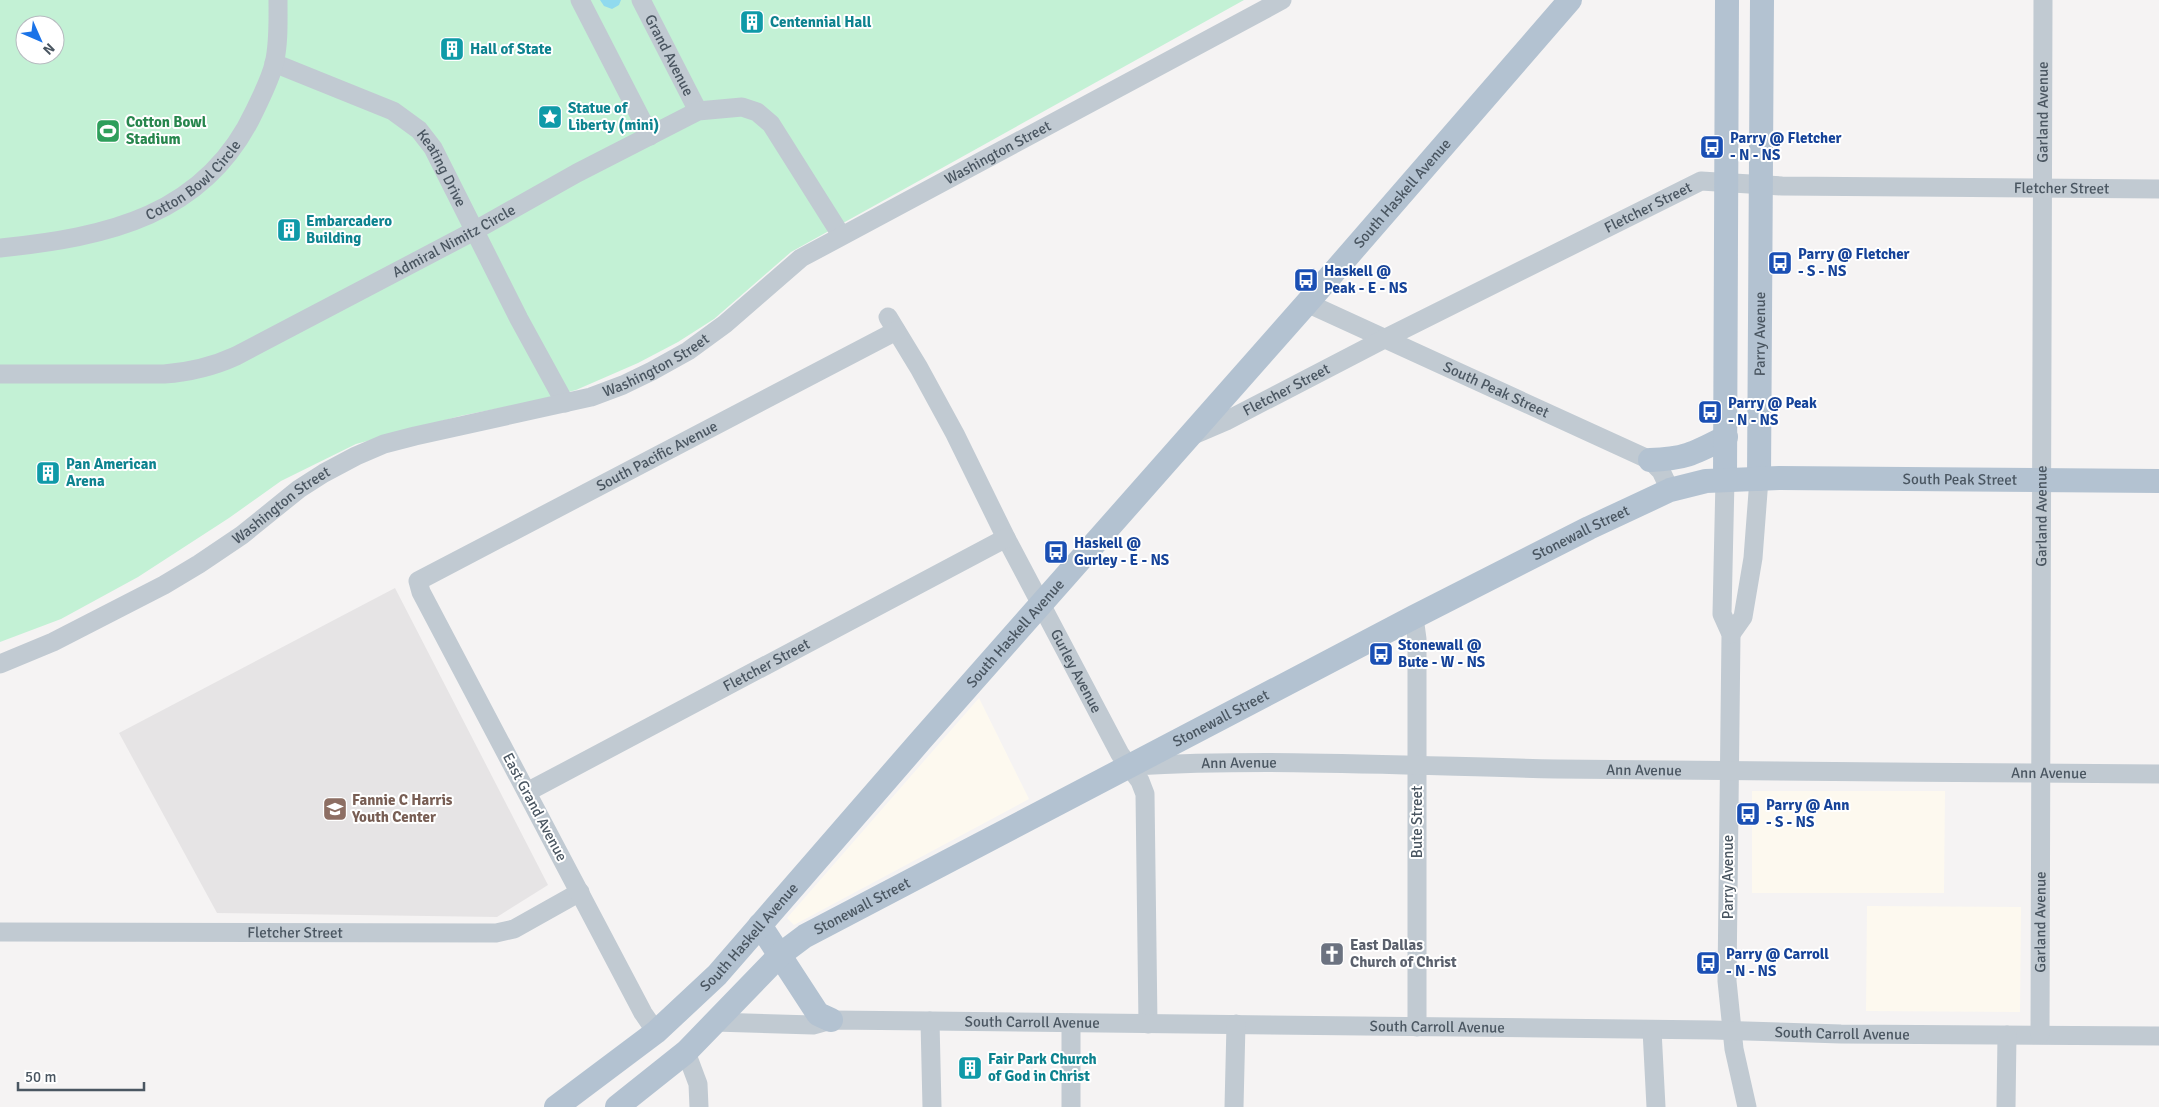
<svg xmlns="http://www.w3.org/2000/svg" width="2159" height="1107" font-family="Signika,sans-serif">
  <rect width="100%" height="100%" fill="#f5f3f3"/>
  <path fill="#fdf9ef" d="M979,698L1029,799L794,925L787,918Z
    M1752,791H1945L1944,893H1752Z
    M1867,906L2021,907L2020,1012L1866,1011Z"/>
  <path fill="#e6e4e5" d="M395,588L548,885L497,917L217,913L119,733Z"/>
  <path fill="#c3f1d5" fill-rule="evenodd" d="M0,0H1244L791,252L714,319L678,342L638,363L576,390L535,401L460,416L356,444L281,481L229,518L138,577L61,619L0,642ZM25,25H55V55H25Z"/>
  <path fill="#90daee" d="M600,0H621L619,5L612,9L604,6Z"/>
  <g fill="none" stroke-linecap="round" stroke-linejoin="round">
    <g stroke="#c1cad2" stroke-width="19">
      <path d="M580,0L650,136"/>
      <path id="s1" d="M641,0L698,111"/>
      <path id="s2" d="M274,63L393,111L419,130L433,148L519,319L565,403"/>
      <path id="s3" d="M0,248C107,237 206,216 255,110C262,95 270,80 274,64C279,44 278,21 278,0"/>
      <path id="s4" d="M1307,303L1650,460L1661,471L1670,490"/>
      <path id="s5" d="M888,317L919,368L955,434L1006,538L1120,754L1140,781L1145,794L1148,1024"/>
      <path id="s6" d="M0,374H164C191,372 212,367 236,356L474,231L577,173L698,111L742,107L757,112L771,124L841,235"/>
      <path id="s7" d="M1191,436L1226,421L1386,338L1701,181L1782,186L2159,189"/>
      <path d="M1725,480L1722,614L1731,634L1727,981L1734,1049L1747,1107"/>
      <path d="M1414,617L1417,639V1027"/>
      <path d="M1731,634L1743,617L1753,558L1759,479"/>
      <path id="s8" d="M0,664L53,642L164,585L199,564L242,535L299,489L324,473L356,456L384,444L415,436L591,397L623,385L652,371L688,351L725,324L801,258L1282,0"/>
      <path id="s9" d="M1133,766C1273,758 1415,766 1556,769C1757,772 1958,772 2159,774"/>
      <path id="s10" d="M527,792L1006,538"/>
      <path id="s11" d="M0,932L496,933L514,929L580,892"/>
      <path d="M930,1021L932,1107"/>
      <path id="s12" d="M714,1022L813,1025L831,1020L930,1021L1713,1030L1841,1034L2159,1036"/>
      <path d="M1652,1030L1656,1107"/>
      <path id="s13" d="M656,1032L643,1013L421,592L418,581L896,331"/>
      <path id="s14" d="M2040,1034L2043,0"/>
      <path d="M686,1052L698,1084L699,1107"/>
      <path d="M1071,1107V1023"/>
      <path d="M1234,1107L1236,1024"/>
      <path d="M2006,1107L2007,1035"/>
    </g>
    <g stroke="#b3c2d1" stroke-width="24">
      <path d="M1650,460C1685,459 1695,453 1726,437"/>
      <path id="s15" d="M1759,479L1762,0"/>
      <path d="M1725,480L1727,0"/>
      <path d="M760,925L818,1014L831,1020"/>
      <path id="s16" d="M556,1107L656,1032L717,975L921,740L1307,303L1570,0"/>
      <path id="s17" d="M617,1107L686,1052L781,954L805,936L1414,617L1589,528L1670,490L1706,481L1779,478L2159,481"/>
    </g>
  </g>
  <defs>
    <symbol id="building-square" viewBox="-11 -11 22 22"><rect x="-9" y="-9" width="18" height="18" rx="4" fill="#0f9aa8" stroke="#fff"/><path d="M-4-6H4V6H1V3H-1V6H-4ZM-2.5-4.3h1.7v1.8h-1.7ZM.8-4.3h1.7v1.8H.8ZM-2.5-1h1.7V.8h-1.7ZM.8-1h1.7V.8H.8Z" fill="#fff"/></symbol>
    <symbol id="sight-square" viewBox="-11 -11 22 22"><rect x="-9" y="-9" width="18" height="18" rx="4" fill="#0f9aa8" stroke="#fff"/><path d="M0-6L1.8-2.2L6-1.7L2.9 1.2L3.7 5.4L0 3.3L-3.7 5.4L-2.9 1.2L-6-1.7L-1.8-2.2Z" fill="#fff"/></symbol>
    <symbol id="stadium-square" viewBox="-11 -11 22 22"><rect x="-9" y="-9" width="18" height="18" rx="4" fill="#2e9e5b" stroke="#fff"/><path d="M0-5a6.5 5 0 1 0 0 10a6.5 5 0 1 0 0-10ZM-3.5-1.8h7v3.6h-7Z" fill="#fff"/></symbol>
    <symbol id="bus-square" viewBox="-11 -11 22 22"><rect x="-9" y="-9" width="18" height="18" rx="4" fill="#1a4fb4" stroke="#fff"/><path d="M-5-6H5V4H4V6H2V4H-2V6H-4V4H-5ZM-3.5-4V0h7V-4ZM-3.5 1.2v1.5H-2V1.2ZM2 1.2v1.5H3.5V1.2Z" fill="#fff"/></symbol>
    <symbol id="school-square" viewBox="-11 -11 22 22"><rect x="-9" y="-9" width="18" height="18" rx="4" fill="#8d6e63" stroke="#fff"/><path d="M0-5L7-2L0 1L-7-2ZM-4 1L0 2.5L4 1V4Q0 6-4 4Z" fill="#fff"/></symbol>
    <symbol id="church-square" viewBox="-11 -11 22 22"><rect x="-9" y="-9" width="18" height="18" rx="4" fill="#6b7280" stroke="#fff"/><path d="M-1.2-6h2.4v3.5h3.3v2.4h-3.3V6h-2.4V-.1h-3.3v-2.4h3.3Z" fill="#fff"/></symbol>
  </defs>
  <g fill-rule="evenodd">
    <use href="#building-square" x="738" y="8" width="28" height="28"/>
    <use href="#building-square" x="438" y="35" width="28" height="28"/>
    <use href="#sight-square" x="536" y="103" width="28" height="28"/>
    <use href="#stadium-square" x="94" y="117" width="28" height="28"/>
    <use href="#bus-square" x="1698" y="133" width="28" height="28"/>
    <use href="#building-square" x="275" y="216" width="28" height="28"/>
    <use href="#bus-square" x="1766" y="249" width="28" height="28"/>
    <use href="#bus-square" x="1292" y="266" width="28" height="28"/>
    <use href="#bus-square" x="1696" y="398" width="28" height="28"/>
    <use href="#building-square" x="34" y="459" width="28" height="28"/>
    <use href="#bus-square" x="1042" y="538" width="28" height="28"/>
    <use href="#bus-square" x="1367" y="640" width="28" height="28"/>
    <use href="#school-square" x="321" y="795" width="28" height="28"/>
    <use href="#bus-square" x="1734" y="800" width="28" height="28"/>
    <use href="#church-square" x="1318" y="940" width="28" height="28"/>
    <use href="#bus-square" x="1694" y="949" width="28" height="28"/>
    <use href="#building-square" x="956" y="1054" width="28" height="28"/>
  </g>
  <g text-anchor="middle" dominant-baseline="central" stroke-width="4" stroke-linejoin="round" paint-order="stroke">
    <g font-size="15" font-weight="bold" fill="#0d838f" stroke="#fff" text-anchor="start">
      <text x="770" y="22">Centennial Hall</text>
      <text x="470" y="49">Hall of State</text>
      <text x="568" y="108">Statue of<tspan x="568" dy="17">Liberty (mini)</tspan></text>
      <text x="306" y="221">Embarcadero<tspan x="306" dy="17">Building</tspan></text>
      <text x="66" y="464">Pan American<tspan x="66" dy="17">Arena</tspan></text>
      <text x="988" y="1059">Fair Park Church<tspan x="988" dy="17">of God in Christ</tspan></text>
    </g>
    <g font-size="15" fill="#4a5661" stroke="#fff">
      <text stroke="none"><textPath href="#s1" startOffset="62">Grand Avenue</textPath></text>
      <text stroke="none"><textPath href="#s14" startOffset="922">Garland Avenue</textPath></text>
      <text stroke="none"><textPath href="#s8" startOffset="1134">Washington Street</textPath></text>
      <text stroke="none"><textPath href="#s2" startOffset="205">Keating Drive</textPath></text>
      <text stroke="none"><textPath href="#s3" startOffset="210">Cotton Bowl Circle</textPath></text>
      <text stroke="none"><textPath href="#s7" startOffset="931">Fletcher Street</textPath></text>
      <text stroke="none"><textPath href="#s16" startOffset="1248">South Haskell Avenue</textPath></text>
      <text stroke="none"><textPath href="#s7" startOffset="511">Fletcher Street</textPath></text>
      <text stroke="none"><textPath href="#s6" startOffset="485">Admiral Nimitz Circle</textPath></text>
      <text stroke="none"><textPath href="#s15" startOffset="145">Parry Avenue</textPath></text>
      <text stroke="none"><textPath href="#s8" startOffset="729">Washington Street</textPath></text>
      <text stroke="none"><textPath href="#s7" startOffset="106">Fletcher Street</textPath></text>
      <text stroke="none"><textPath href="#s4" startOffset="208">South Peak Street</textPath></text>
      <text stroke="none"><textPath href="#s13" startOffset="780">South Pacific Avenue</textPath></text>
      <text stroke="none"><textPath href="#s17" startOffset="1519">South Peak Street</textPath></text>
      <text stroke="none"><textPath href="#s8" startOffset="324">Washington Street</textPath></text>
      <text stroke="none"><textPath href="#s14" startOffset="518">Garland Avenue</textPath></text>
      <text stroke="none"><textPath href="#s17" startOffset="1129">Stonewall Street</textPath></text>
      <text stroke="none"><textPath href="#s16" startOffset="662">South Haskell Avenue</textPath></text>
      <text stroke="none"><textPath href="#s10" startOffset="271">Fletcher Street</textPath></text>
      <text stroke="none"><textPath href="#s5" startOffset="401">Gurley Avenue</textPath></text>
      <text stroke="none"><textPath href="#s17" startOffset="724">Stonewall Street</textPath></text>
      <text stroke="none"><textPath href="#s9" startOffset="106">Ann Avenue</textPath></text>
      <text stroke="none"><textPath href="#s9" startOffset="511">Ann Avenue</textPath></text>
      <text stroke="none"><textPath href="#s9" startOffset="916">Ann Avenue</textPath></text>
      <text transform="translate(535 807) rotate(62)">East Grand Avenue</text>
      <text transform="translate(1417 822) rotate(-90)">Bute Street</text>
      <text transform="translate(1728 877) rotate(-90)">Parry Avenue</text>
      <text stroke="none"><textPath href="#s17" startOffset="319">Stonewall Street</textPath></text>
      <text stroke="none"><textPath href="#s14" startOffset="112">Garland Avenue</textPath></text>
      <text stroke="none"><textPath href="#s11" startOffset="295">Fletcher Street</textPath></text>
      <text stroke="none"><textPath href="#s16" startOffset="258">South Haskell Avenue</textPath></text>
      <text stroke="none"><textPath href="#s12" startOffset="319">South Carroll Avenue</textPath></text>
      <text stroke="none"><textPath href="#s12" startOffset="724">South Carroll Avenue</textPath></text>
      <text stroke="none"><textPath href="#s12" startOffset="1129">South Carroll Avenue</textPath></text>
    </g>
    <g font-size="15" font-weight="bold" fill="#27864d" stroke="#fff" text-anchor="start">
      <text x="126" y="122">Cotton Bowl<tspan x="126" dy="17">Stadium</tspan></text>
    </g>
    <g font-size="15" font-weight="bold" fill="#164399" stroke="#fff" text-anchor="start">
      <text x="1730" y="138">Parry @ Fletcher<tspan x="1730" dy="17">- N - NS</tspan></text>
      <text x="1798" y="254">Parry @ Fletcher<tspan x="1798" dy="17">- S - NS</tspan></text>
      <text x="1324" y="271">Haskell @<tspan x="1324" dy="17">Peak - E - NS</tspan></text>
      <text x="1728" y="403">Parry @ Peak<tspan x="1728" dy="17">- N - NS</tspan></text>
      <text x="1074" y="543">Haskell @<tspan x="1074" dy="17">Gurley - E - NS</tspan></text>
      <text x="1398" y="645">Stonewall @<tspan x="1398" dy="17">Bute - W - NS</tspan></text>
      <text x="1766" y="805">Parry @ Ann<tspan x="1766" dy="17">- S - NS</tspan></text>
      <text x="1726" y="954">Parry @ Carroll<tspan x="1726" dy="17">- N - NS</tspan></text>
    </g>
    <g font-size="15" font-weight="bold" fill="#785e54" stroke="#fff" text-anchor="start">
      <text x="352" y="800">Fannie C Harris<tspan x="352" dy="17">Youth Center</tspan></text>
    </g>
    <g font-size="15" font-weight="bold" fill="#5b616d" stroke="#fff" text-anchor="start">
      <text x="1350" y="945">East Dallas<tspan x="1350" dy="17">Church of Christ</tspan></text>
    </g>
  </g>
  <g transform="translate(40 40) rotate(135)"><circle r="24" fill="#ffffff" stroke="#b7bbc0"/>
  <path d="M0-4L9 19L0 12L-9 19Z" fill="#1a73e8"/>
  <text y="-8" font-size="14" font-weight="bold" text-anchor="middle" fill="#4a5661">N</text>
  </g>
  <path d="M18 1082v8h126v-8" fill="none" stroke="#4a5661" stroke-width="2.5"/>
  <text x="25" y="1082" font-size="15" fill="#4a5661" stroke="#ffffff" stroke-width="4" paint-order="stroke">50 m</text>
</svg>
